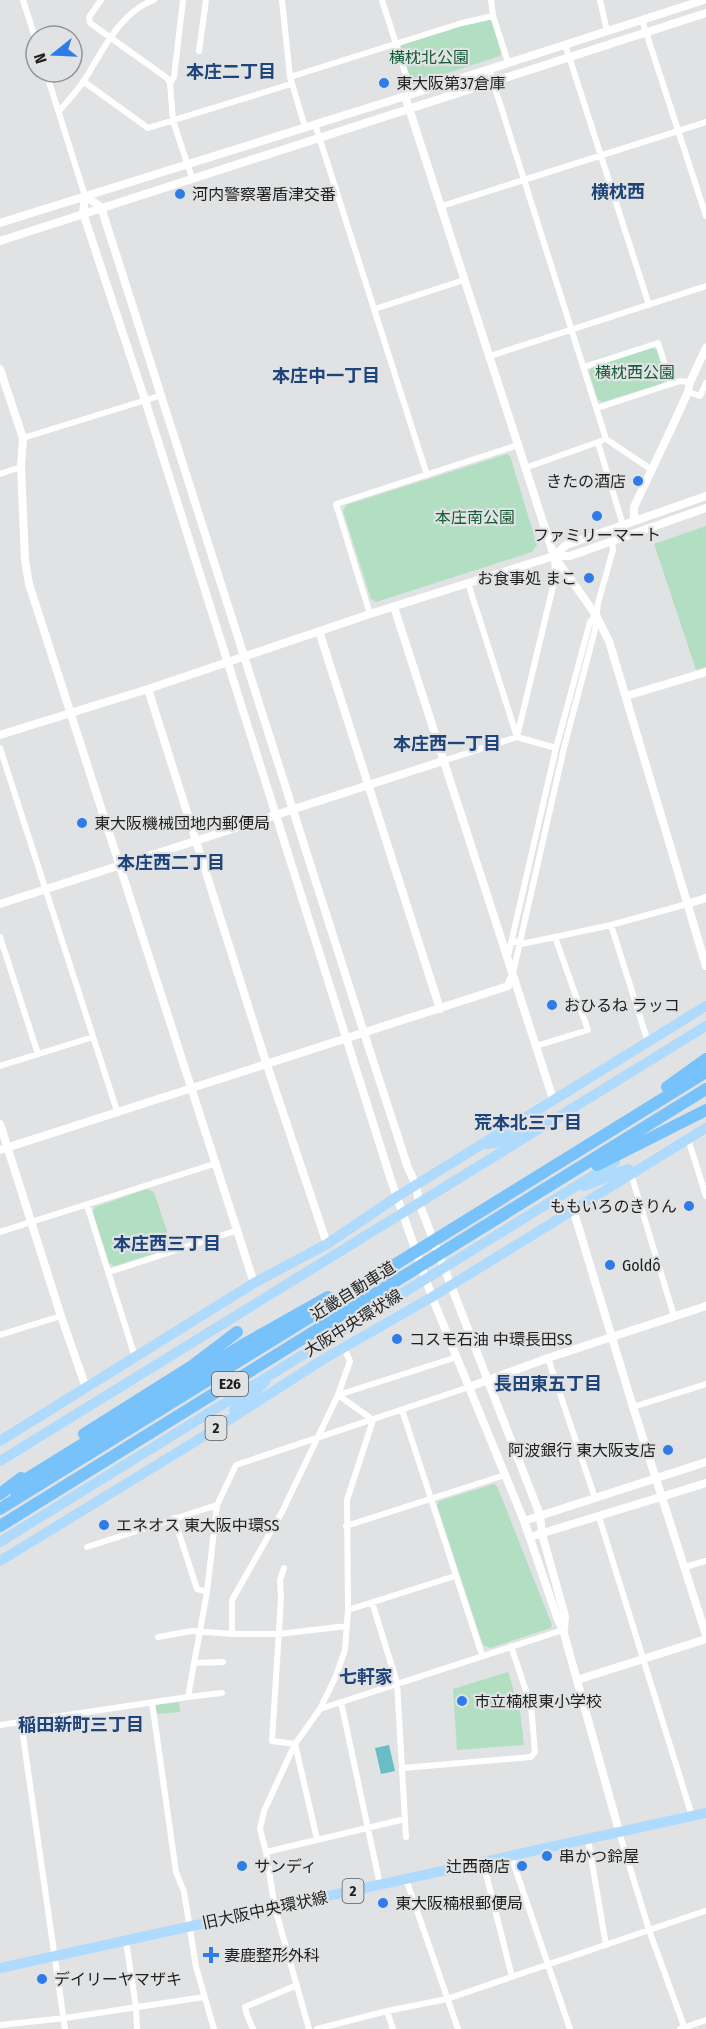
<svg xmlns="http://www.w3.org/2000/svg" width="706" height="2029" font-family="'Fira Sans Condensed','Noto Sans JP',sans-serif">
  <rect width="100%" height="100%" fill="#e1e2e3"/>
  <path fill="#b2dfc2" d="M488,19L492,21L501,53L500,56L414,84L411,83L400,50L402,44L461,25Z
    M652,347L658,351L667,377L663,383L603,402L598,400L589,372L592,367Z
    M507,454L510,456L537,545L532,552L376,602L371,599L343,511L346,505Z
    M706,526V667L696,670L654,544Z
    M147,1189L154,1192L171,1243L169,1249L114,1266L109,1263L93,1212L95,1207Z
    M494,1484L497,1486L552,1625L551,1628L490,1648L483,1645L437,1505L439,1501Z
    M508,1672L520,1711L524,1745L457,1750L453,1689Z
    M179,1702L180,1712L156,1714L155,1705Z"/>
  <path fill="#69bdc7" d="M389,1745L395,1771L381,1774L375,1748Z"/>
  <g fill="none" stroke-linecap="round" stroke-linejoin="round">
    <path stroke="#fff" stroke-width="6" d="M23,0L36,41
      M101,0L89,17L90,23L167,78L170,83
      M183,0L174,77L170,83L173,121L192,178
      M282,0L290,77L305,127
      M382,0L412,94
      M491,0L493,16L508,62
      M600,0L607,31
      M642,20L706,216
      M565,44L649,305
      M199,51L206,0
      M489,69L606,439L652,470
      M46,72L85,196
      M290,77L462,23L493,16
      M83,81L148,128L291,84
      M59,111C68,101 78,90 85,79C104,49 119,13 154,0
      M315,124L427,475
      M442,206L706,122
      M375,309L464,280
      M490,356L706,286
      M584,367L658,343L671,384
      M688,392L700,396L706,383
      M597,408L680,381L690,382
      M23,438L159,396
      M598,443L623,525
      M525,468L601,441
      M0,474L21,467
      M554,557L555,578L517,737L556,748
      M370,614L336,504L518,445
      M0,748L117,1111
      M443,761L517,737L468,583
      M611,925L648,1042
      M0,937L38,1054
      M512,940L521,944L555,937L611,925L687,904
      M508,956L556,748L590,622L596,615
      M513,973L564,748L595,630L598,603L613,550L612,541
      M536,1046L588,1030L555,937
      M0,1066L93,1037
      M688,1139L706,1196
      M631,1174L674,1316
      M87,1205L135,1357
      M0,1232L214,1164
      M109,1272L235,1231
      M0,1335L61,1316
      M548,1358L595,1498
      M338,1395L457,1357
      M633,1407L706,1384
      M402,1410L482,1655
      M599,1517L692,1816
      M174,1518L197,1589L207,1592
      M346,1526L505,1475
      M87,1547L217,1505
      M685,1567L706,1561
      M284,1568L280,1580L281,1598L272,1741L295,1744L317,1839
      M372,1602L397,1683L406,1837
      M348,1610L455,1576
      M232,1634V1600L282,1512L338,1395L350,1361L344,1348
      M158,1637L192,1631L232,1634H279L347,1626
      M194,1663L223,1662
      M188,1697L222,1693
      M152,1702L176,1872L184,1892L196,1967L214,2029
      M341,1702L380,1885
      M320,1709L563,1630
      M21,1722L65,2029
      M0,1725L188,1697L207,1592L217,1505L236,1465L469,1387
      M403,1768L531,1757L535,1752L531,1706L511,1646
      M619,1832L649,1930L685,2029
      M588,1839L606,1945
      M266,1852L405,1819
      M511,1856L570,2029
      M483,1862L512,1977
      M406,1879L458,2029
      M126,1941L136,2007L137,2029
      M387,2011L393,2029
      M0,2025L65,2018L204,1997
      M253,2029L247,2015L245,2007L297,1985
      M309,2029L275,1908L266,1852L260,1829L264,1811L295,1744L320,1709L336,1676L345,1650L348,1610L347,1500L373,1420L338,1395
      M317,2029L387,2011L447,1999L705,1911
      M680,2029L706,2020"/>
    <path stroke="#fff" stroke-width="8" d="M405,96L554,556L596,615L609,641L706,966
      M85,196L83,213L145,400L391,1180L432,1297L524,1521L557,1617L563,1630L619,1831
      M85,196L101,207L364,1033L408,1168L416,1185L419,1203L540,1515L542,1534L565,1616L564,1629
      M0,223L412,94L704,0
      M0,241L706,13
      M0,369L23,438L21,467L25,560L29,584L254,1283
      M634,521V507L673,425L688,392L690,382L706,348
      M554,556L566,545L706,496
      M394,607L553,1099
      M319,631L440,1009
      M148,689L264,1056L327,1244
      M626,696L706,672
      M0,735L148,689L370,614L538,561L554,556H570L706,508
      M0,904L443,761
      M687,904L706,898
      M0,1124L61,1316L86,1388
      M0,1150C167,1095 335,1043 502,988L508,986L512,976
      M573,1209L633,1407L706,1635
      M469,1387L548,1358L706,1306
      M524,1521L706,1462
      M530,1537L706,1483
      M577,1680L706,1639"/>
    <path stroke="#aedafd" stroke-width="10" d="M483,1144L496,1143L523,1134
      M584,1186L628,1169
      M234,1410L265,1382
      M0,1441L254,1283L327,1244L398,1196L706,1006
      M0,1461L706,1026
      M0,1542L615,1162
      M0,1561L196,1441L322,1360L432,1297L706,1128
      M0,1968L706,1813"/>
    <path stroke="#78c2fc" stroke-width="12" d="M667,1087L706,1059
      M597,1165L706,1110
      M84,1434L192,1366L237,1332
      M0,1494L21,1478
      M16,1499L17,1489L23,1481L241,1346L328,1297
      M0,1509L706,1072
      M0,1526L706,1089"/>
  </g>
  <g fill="#2d7ce7" stroke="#e1e2e3" stroke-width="2">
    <circle cx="384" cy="83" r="6"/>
    <circle cx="180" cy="194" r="6"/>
    <circle cx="638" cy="481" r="6"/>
    <circle cx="597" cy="516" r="6"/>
    <circle cx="589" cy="578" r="6"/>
    <circle cx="82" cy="823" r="6"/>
    <circle cx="552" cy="1005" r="6"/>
    <circle cx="689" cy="1206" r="6"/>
    <circle cx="610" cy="1265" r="6"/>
    <circle cx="397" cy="1339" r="6"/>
    <circle cx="668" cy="1450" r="6"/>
    <circle cx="104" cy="1525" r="6"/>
    <circle cx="462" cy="1701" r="6"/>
    <circle cx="547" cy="1856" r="6"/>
    <circle cx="242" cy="1866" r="6"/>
    <circle cx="522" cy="1866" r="6"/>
    <circle cx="383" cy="1903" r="6"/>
    <path d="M208 1946h6v6h6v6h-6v6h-6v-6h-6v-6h6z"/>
    <circle cx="42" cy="1979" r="6"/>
  </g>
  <g text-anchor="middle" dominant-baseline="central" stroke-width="4.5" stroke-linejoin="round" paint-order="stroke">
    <g fill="#e1e2e3" stroke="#595a5a" stroke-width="1.5">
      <rect x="212" y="1372" width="36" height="24" rx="4.5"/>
      <rect x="205.5" y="1416" width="21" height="24" rx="4.5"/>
      <rect x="342.5" y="1879" width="21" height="24" rx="4.5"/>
    </g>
    <g font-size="15" font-weight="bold" fill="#1f1f1f">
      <text x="230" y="1384">E26</text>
      <text x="216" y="1428">2</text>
      <text x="353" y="1891">2</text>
    </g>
    <g font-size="16" fill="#175c39" stroke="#e1e2e3">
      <text x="429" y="57">横枕北公園</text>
      <text x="635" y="372">横枕西公園</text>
      <text x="475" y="517">本庄南公園</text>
    </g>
    <g font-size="16" fill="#1f1f1f" stroke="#e1e2e3" text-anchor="start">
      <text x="396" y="83">東大阪第37倉庫</text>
      <text x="192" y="194">河内警察署盾津交番</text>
      <text x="626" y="481" text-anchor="end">きたの酒店</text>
      <text x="597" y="535" text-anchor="middle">ファミリーマート</text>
      <text x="577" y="578" text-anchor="end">お食事処 まこ</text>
      <text x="94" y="823">東大阪機械団地内郵便局</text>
      <text x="564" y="1005">おひるね ラッコ</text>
      <text x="677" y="1206" text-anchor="end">ももいろのきりん</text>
      <text x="622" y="1265">Goldô</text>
      <text x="409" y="1339">コスモ石油 中環長田SS</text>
      <text x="656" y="1450" text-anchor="end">阿波銀行 東大阪支店</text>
      <text x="116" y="1525">エネオス 東大阪中環SS</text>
      <text x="474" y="1701">市立楠根東小学校</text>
      <text x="559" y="1856">串かつ鈴屋</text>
      <text x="254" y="1866">サンディ</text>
      <text x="510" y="1866" text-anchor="end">辻西商店</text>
      <text x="395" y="1903">東大阪楠根郵便局</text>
      <text x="224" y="1955">妻鹿整形外科</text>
      <text x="54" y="1979">デイリーヤマザキ</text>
    </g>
    <g font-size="16" fill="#1f1f1f" stroke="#e1e2e3">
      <text transform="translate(353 1291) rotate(-32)">近畿自動車道</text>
      <text transform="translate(353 1323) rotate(-32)">大阪中央環状線</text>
      <text transform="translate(265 1910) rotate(-12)">旧大阪中央環状線</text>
    </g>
    <g font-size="18" font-weight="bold" fill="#1f4479" stroke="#e1e2e3">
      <text x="231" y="72">本庄二丁目</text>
      <text x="618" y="192">横枕西</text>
      <text x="326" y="376">本庄中一丁目</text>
      <text x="447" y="744">本庄西一丁目</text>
      <text x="171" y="863">本庄西二丁目</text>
      <text x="528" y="1123">荒本北三丁目</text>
      <text x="167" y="1244">本庄西三丁目</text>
      <text x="548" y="1384">長田東五丁目</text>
      <text x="366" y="1677">七軒家</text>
      <text x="81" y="1725">稲田新町三丁目</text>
    </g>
  </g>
  <g transform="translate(54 54) rotate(252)"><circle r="28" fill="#e1e2e3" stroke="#939495" stroke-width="1.5"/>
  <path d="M0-4.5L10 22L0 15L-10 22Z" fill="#2d7ce7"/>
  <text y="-9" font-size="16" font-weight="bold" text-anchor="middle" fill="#1f1f1f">N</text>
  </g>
</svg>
